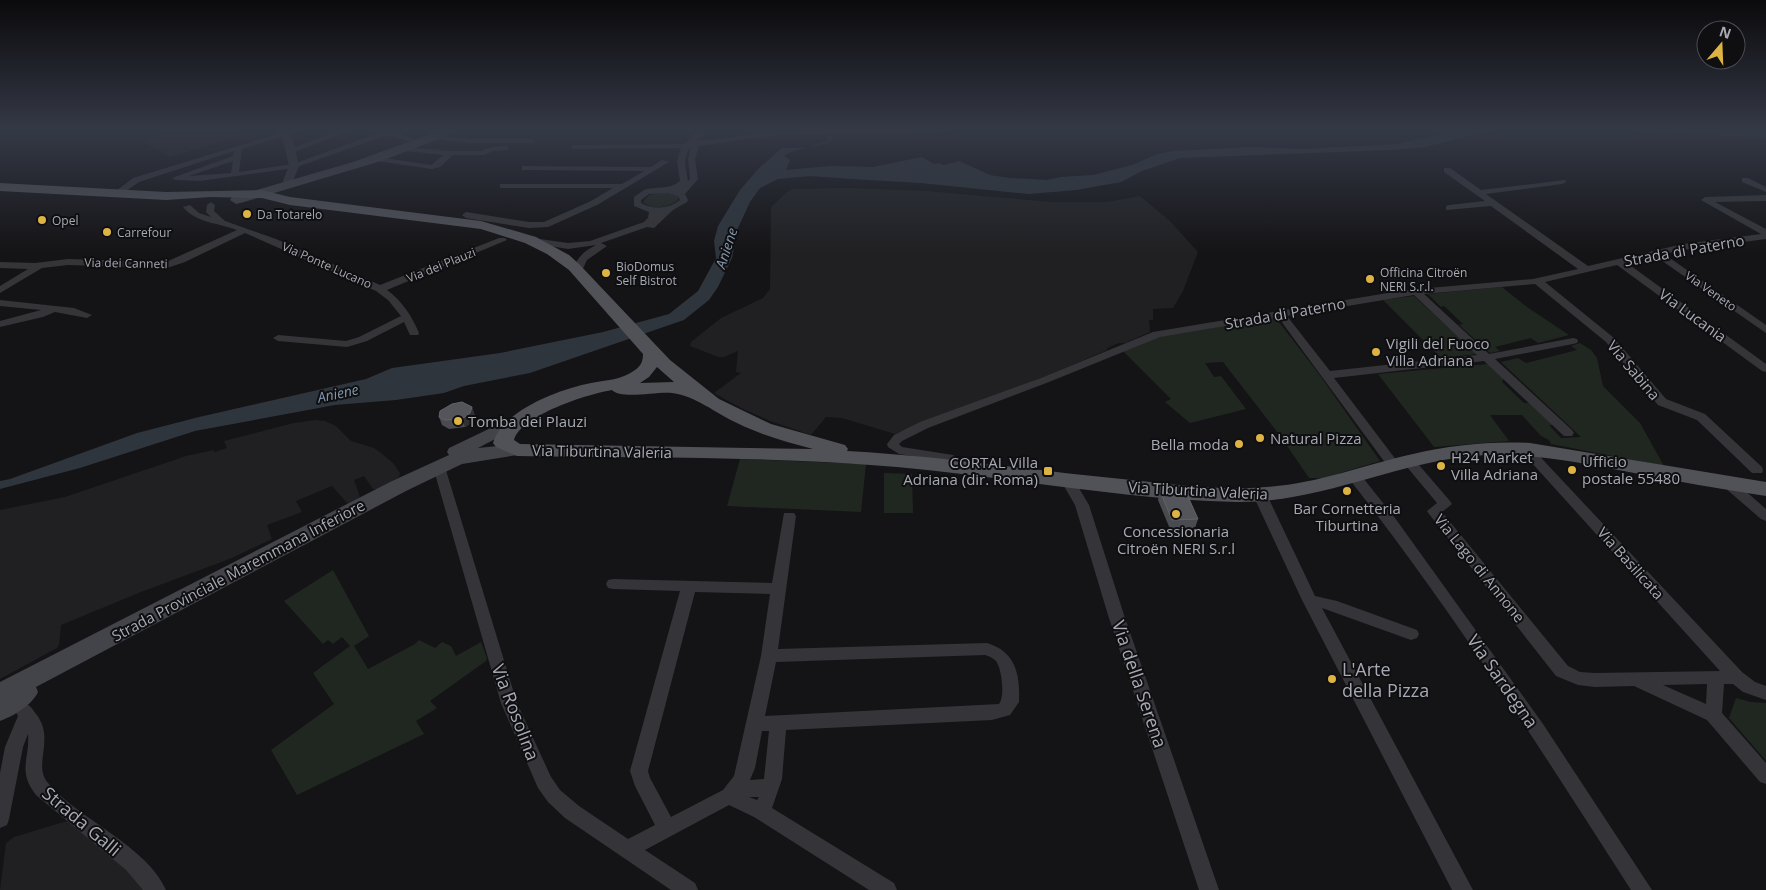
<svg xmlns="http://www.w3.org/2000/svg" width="1766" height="890" font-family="'Open Sans',sans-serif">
  <rect width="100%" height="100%" fill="#141315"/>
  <path fill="#202022" d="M170,129H248L250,133L170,157L144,142Z
    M846,188L926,191L1051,202H1107L1140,196L1171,222L1198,252L1183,291L1173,308L1153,309V320H1149L1150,332L1125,343H1119L1107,348V350L1049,375L895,434L842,418L826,417L811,435L770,421L741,408L714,393L741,373L736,372L738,351L724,357H718L690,346L691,342L721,318L763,298L770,289L771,207L787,192L793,189Z
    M315,420L325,421L336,426L351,441L374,448L381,453L393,463L400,473L399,477L378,489H373L364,476L354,480L360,497L348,504L332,486L296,501L302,512L267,525L272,539L232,558L141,592L61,625L59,645L57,648L0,679V510L65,497L186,456L214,450V452L227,448L224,441L294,423Z
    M67,821L81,829L148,890H0L6,843L14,837Z"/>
  <path fill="#202721" d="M665,192L678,195V200C669,208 652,210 643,202L649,195Z
    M1502,287L1527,307L1569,335L1538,343L1531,338L1495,347L1500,351L1490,353L1459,325L1463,324L1444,306L1441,307L1428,294Z
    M1414,296L1477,354L1441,358L1383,300Z
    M1266,317H1275L1319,374L1380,461L1324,478H1309L1281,437L1223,362L1205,363L1214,377L1221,376L1246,409L1190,423L1165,402L1171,399L1123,351L1157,337Z
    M1580,343L1591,350L1597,358L1603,386L1640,423L1664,466L1551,444L1549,440L1541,436L1522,415H1490L1509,441L1434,447L1378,374L1488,364L1504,378L1502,382L1524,403H1530L1553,425H1549L1561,438L1581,437L1501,362L1518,358L1526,363L1577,350L1571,346Z
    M740,459L866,464L861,512L727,506Z
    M884,473L912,474L913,513H884Z
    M333,570L369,636L354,646L368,669L415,644L419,640L435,648L442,642L451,646L456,656L481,642L487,658L486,661L430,701L437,708L416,721L424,734L297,795L271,750L334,704L313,673L350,646L342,637L333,644L328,640L323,644L284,601Z
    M1736,698L1751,702L1766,703V761L1729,718Z"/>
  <path fill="#2e353c" d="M1466,129H1498L1425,147L1391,150L1180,158L1142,171L1121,182L1076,190L1029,194L921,183L853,179L810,176L778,179L760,188L750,202L738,228L732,258L718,287L709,300L684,320L530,373L464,386L444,393L396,400L335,405L195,431L80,468L0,489V481L10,479L137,433L199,417L366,379L392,368L500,353L603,332L669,314L698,291L716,258L714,241L718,226L740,190L759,168L782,148H807L828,141L826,135L832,137V140C817,149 795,147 784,156L790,160L786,170L830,166L873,167L922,157L934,164L940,163L943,165L959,161L990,175L1009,178L1047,180L1061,177L1093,175L1132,165L1158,154L1173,151L1251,147L1305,149L1396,144Z
    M1625,129H1715L1766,133V138L1678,133L1661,135Z"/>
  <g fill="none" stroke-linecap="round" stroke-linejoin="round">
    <path fill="#353539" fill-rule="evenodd" d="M294,129H305L242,149L239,172L293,164L389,129H400L394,132L425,143L421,145L387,135L294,168L200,181L176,180L172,178L233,156L234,151L139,182L119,196L112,194L133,178ZM233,161L231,173L189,176Z
      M344,129H355L294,152L287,150Z
      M700,129H708L698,140L701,141L777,131L952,129L948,131L890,135H777L699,146L695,159L698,179L685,194L688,200L687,202L673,210L654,228L647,227L601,243L607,246L587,260L581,273H575L573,271C576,258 584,251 596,245L568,249L537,244V240L540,239L568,243L590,241L644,222L648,218L649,212L634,206V197C637,195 641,192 644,190C656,186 670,190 680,181L677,161L681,148L575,149H572V145L684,144ZM691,147L688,159L690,179L688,181C686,169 682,157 691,147ZM668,193L678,196L680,200C669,209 653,210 641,203V200L649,194Z
      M432,135L470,139H532L536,141L532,143H470L435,139H432Z
      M505,146H508V150L493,151L484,155H453L440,167L432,169L377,161L373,159L377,157L431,165L444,155L406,151L402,149L406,147L451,151H482L491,147Z
      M662,160L669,162L597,205L548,227L529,228L466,218L462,215L466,212L529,222H544L591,201L613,188H500V184H622L644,171L525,170H522V166L651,167Z
      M1444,168H1450L1481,190L1565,180L1566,182L1562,184L1486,194L1588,266L1683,244L1761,234L1701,200L1705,197L1766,195V201L1715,202L1766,229V239L1683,250L1664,254L1766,325V333L1655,256L1627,263L1766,364V372L1762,371L1617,265L1545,282L1614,338L1666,399L1705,414L1762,467L1763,470L1762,473H1752L1697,420L1658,405L1606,342L1535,284L1424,294L1489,354L1573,338L1577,339L1578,341L1577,343L1573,344L1495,359L1572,430L1574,433L1572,436H1564L1484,361L1334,378L1400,465L1394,469L1389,468L1278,317L1160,337L1049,382L928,428L902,441L899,444L902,447L953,455L958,460L955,469H945L944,466L945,461L899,454L888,447L887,444L894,435L920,422L1041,378L1153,332L1406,290L1533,279L1578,269L1491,206L1446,210V206L1449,205L1485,201L1444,172ZM1414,295L1477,355L1330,371L1287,316Z
      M1742,178H1748L1766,187V192L1742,182Z
      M211,202L215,205L214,211L225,221L276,239L380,285L499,238H505L507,240L387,290C402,301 412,316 419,333L418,335H410L404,322L367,341L347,347L278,341L273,338L278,335L346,341L359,337L401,316L388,300L376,291L245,233L185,262L167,268L68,265L42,268L0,293V286L28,269L0,268V262L35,263L68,259L166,262L237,230C219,223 196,223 183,207L190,205L199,213L211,217L206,212L207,205Z
      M0,300L74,308L92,315L87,318L55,312L43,317L0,327V321L41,310L0,306Z
      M1526,445L1530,446L1742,672L1755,682L1766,686V700L1743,692L1733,684H1724L1722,713L1766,763V784L1760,782L1707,720L1634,686L1595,687L1578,685L1556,676L1429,514L1427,511L1437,503L1402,461L1408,457L1413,458L1450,501L1452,504L1442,512L1568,666L1580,672L1595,673L1720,671L1522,452L1520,449L1522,446ZM1707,684L1706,704L1663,685Z
      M439,463L445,467L517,703L551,777L560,790L579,806L628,839L655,825L635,786L630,771L680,591L613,589L608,588L606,584L608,580L613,579L772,583L784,513H794L796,516L778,649L987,643C1016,652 1020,674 1019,702L1010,715L992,720L786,730L782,779L772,808L894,883L897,890H869L754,817L729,805L645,850L695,883L698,890H671L565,818L548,802L538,788L501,703L433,467ZM695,592L770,594L761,656L734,776L723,790L671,817L650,778L648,771ZM985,655C989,656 993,658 996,661C1002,669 1005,697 999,704L765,716L776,662ZM762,731H769L764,779L750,780L755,768ZM749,797H759L757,800Z
      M1355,473L1360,474L1395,518L1543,724L1652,890H1631C1542,751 1452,610 1350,480L1348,477Z
      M1068,477L1073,478L1089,505L1124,615L1219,890H1199L1108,615L1075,505L1061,481Z
      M1729,480L1734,481L1766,509V521L1761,519L1724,487L1722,484Z
      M1260,491L1265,492L1267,495L1315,596L1337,601L1417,630L1419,634L1417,638L1411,640L1322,608L1473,890H1452L1302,600L1253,495L1255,492Z
      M22,702C29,704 32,708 36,714C56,739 32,764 48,783C78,819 147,846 166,890H143L126,870L36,795C17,771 30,759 28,734L23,747L9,819L7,825L0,828V773L5,747L18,716L14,709L16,704Z"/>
    <path fill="#353539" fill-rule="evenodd" d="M276,129H286L293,140L299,166L291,186L286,189L281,186L289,166L283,140Z"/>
    <path fill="#434449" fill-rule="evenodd" d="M444,129H459L439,139L381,161L244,202L236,204L230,200L232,197L353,162Z
      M522,413L528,414L531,418L528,422L478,448L517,444L524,446L526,450L524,454L462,464L406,491L36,687L38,692C32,705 14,716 0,721V682L392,481L449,455L447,452L449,448Z"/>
    <path fill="#515258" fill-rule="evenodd" d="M0,183L166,192L262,190L290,197L481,221L536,237L569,255L579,264L670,360L719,399L771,424L845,445L848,449L847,451C939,456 1030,470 1122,479C1169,484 1218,491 1266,487C1316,484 1364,465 1413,454C1452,445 1490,441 1530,443L1766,482V496C1720,489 1674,481 1629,472C1576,462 1526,451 1472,456C1392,464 1318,503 1237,502C1123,500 1010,477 897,467C771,456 643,458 517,456L496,447L493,443C503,410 560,389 591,383C606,380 622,380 635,370C641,366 643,361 643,354L569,270L547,254L525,243L481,229L290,205L262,198L210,197L166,200L0,191ZM657,367L674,382L640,383L649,377ZM612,390C621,400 658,391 672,393C696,396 715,413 737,423C761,435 787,442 813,449L520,444L514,440C521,415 588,394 612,390Z"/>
  </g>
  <path fill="#4a4b50" d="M472,407L475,416L473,422L465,427L449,429L442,425L439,417Z
    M1160,491L1198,519L1195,528L1170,529L1158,500Z"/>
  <path fill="#303034" d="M472,407L475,416L473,422L465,427L462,419Z"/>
  <path fill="#54555a" stroke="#616368" d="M462,402L472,407L470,413L462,419L445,420L439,417L440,411L452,404Z
    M1160,491L1186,492L1198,519L1172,520Z"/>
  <linearGradient id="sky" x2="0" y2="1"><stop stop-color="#0b0a0c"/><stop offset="0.51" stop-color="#343946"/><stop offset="1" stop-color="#343946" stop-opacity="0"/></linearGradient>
  <rect width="1766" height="254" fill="url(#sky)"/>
  <g fill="#ddb443" stroke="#0f0e10" stroke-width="2">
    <circle cx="247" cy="214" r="5"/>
    <circle cx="42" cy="220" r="5"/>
    <circle cx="107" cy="232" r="5"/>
    <circle cx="606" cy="273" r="5"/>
    <circle cx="1370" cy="279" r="5"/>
    <circle cx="1376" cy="352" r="5"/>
    <circle cx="458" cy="421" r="5"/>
    <circle cx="1260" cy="438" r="5"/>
    <circle cx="1239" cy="444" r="5"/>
    <circle cx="1441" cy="466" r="5"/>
    <circle cx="1572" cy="470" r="5"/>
    <rect x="1043" y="466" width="10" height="10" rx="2.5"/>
    <circle cx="1347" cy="491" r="5"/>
    <circle cx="1176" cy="514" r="5"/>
    <circle cx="1332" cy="679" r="5"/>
  </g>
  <g text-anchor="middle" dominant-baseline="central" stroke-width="4" stroke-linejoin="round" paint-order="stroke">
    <g font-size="12" fill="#a7aab4" stroke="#0f0e10" text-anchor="start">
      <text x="257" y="214">Da Totarelo</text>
      <text x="52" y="220">Opel</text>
      <text x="117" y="232">Carrefour</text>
      <text x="616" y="266">BioDomus<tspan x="616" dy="14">Self Bistrot</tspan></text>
      <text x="1380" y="272">Officina Citroën<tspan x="1380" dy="14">NERI S.r.l.</tspan></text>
    </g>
    <g font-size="12" fill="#a7aab4" stroke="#0f0e10">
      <text transform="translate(126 263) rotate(1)">Via dei Canneti</text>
      <text transform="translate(327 265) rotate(24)">Via Ponte Lucano</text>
      <text transform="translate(441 265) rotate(-22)">Via dei Plauzi</text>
      <text transform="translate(1711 291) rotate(35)">Via Veneto</text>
    </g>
    <g font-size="14" font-style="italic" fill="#8195ab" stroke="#0f0e10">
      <text transform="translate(726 248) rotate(-72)">Aniene</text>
      <text transform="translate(338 393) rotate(-12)">Aniene</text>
    </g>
    <g font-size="15" fill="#a7aab4" stroke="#0f0e10">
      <text transform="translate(1684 250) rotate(-10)">Strada di Paterno</text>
      <text transform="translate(1285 313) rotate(-10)">Strada di Paterno</text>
      <text transform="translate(1693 315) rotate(36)">Via Lucania</text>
      <text transform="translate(1634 370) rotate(50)">Via Sabina</text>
      <text transform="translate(602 451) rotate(1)">Via Tiburtina Valeria</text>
      <text transform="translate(1198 490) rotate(3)">Via Tiburtina Valeria</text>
      <text transform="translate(1631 563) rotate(48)">Via Basilicata</text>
      <text transform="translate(1480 568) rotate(51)">Via Lago di Annone</text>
      <text transform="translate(238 570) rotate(-28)">Strada Provinciale Maremmana Inferiore</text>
    </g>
    <g font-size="15" fill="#a7aab4" stroke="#0f0e10" text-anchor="start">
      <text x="1386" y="343">Vigili del Fuoco<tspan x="1386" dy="17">Villa Adriana</tspan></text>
      <text x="468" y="421">Tomba dei Plauzi</text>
      <text x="1270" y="438">Natural Pizza</text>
      <text x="1229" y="444" text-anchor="end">Bella moda</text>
      <text x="1451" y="457">H24 Market<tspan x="1451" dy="17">Villa Adriana</tspan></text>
      <text x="1582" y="461">Ufficio<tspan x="1582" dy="17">postale 55480</tspan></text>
      <text x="1038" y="462" text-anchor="end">CORTAL Villa<tspan x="1038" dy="17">Adriana (dir. Roma)</tspan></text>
      <text x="1347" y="508" text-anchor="middle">Bar Cornetteria<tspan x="1347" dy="17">Tiburtina</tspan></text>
      <text x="1176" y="531" text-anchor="middle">Concessionaria<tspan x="1176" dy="17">Citroën NERI S.r.l</tspan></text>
    </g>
    <g font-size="18" fill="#a7aab4" stroke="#0f0e10" text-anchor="start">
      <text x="1342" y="669">L'Arte<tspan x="1342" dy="21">della Pizza</tspan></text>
    </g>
    <g font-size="18" fill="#a7aab4" stroke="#0f0e10">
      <text transform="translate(1503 681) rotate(55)">Via Sardegna</text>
      <text transform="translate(1140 684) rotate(71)">Via della Serena</text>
      <text transform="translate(516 712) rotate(69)">Via Rosolina</text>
      <text transform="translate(82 821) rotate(40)">Strada Galli</text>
    </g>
  </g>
  <g transform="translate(1721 45) rotate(19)"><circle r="24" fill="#0f0e10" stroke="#4c4c52"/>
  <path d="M0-4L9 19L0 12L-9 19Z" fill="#ddb443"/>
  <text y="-8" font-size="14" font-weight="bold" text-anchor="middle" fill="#a7aab4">N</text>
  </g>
</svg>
